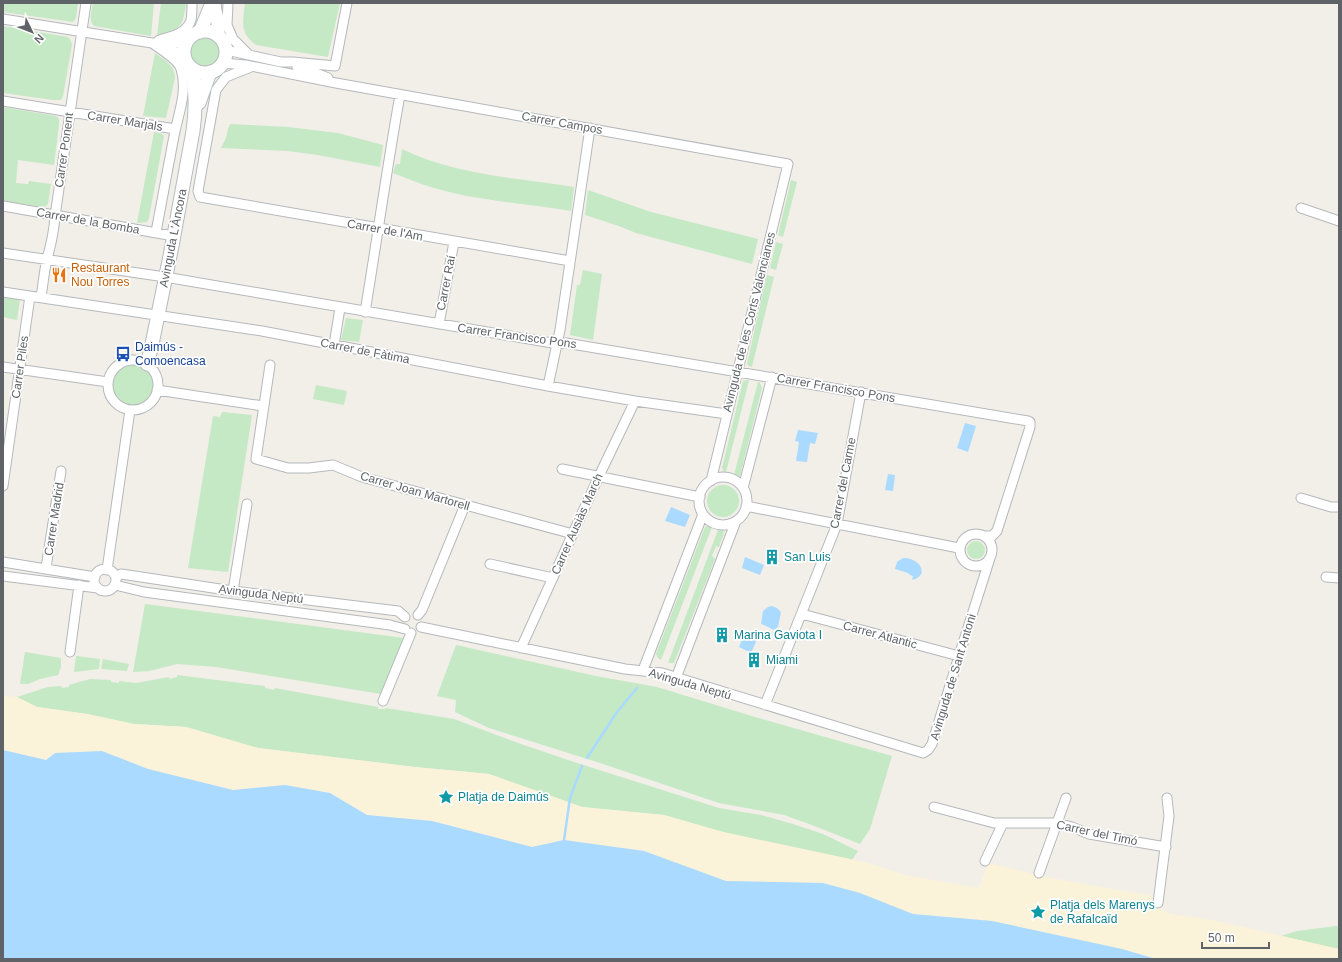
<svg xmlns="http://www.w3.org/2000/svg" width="1342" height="962" font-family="Helvetica,sans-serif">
  <rect width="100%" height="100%" fill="#f1efe8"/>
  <path fill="#c5e8c5" d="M3,3H78L76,18L73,22L3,12Z
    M93,3H154L151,36L94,26C88,20 92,10 93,3Z
    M161,3H186C183,28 181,28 157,35Z
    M245,3H340L328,57L256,45C239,32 243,22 245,3Z
    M3,26L68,37L71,41L72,45L63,96L61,100H53L3,93Z
    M185 52a20 20 0 1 1 40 0a20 20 0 1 1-40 0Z
    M155,53C164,60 175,65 175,78L166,118L143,116Z
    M3,107L56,116L59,119V125L54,165L18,160L16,183L28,184L29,181L51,184L48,204L46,206L42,207L3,201Z
    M230,124L288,127L338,133L383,145L380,167L318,155L288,151L221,148L226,138L228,129Z
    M154,132L161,133L164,136L149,218L147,222L137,223Z
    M402,149C455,175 517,178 574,187L571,211C525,203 478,201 434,188C420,184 407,178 393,173L396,164H400Z
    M791,180L797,182L783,237L778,235Z
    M588,190L651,212L758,239L752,264L636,233L619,226L585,215Z
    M776,242L783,244L776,270L770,268Z
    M583,270L602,274L593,340L570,335L577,285H580Z
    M767,275L774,277L752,367L749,366L747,364Z
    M3,296L20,299L17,320L3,317Z
    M346,318L363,320L359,342L341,340Z
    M108 385a25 25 0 1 1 50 0a25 25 0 1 1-50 0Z
    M749,380L726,472H724L722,468L743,381Z
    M758,382L760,383L762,388L740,476L734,475Z
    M316,385L347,391L344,405L313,399Z
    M222,412L252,415L228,572L188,568L213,416L220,417Z
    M707 501a16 16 0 1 1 32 0a16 16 0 1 1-32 0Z
    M708,526L712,527L661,660L658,658L656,654L705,527Z
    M718,530H723L724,533L719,547L716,546L712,556L715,559L674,663H668Z
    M967 550a9 9 0 1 1 18 0a9 9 0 1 1-18 0Z
    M145,604L404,638L381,694L216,667L177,664L149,671L133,672Z
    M456,645L596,676L657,687L755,717L892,756L870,829L860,844L812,825L784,815L719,803L600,763L489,728L455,712L456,700L437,696Z
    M25,652L61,658V667L58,675L40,679L28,684H20Z
    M76,656L100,659L99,669L74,672Z
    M103,659L129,664L127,671L102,669L101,668Z
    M177,675L265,686V688L274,690L275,688L378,707V709H385L386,708L454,719L521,744L574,762L719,808L761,815L793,824L823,834L858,851L852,860L723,832L664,815L582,807L489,774L415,767L258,748L186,727L134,724L87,714L37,707L17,697L48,687L61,686L62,688L69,687V685L90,679L111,680V682L119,683V681L136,683L169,677L170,679L177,677Z
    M1336,926H1339V949L1281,936L1297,931Z"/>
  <path fill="#fbf3d9" d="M3,696L17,697L37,707L87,714L134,724L186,727L258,748L415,767L489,774L582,807L664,815L723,832L865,862L905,875L979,888L988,863L1046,877L1152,896V902L1164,911L1171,914L1212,920L1339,949V959H1156L1122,949L992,921L912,914L860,893L823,883L725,881L644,851L564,840L532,847L432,821L367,815L330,793L285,785L233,790L148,769L101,752L46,760L3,750Z"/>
  <path fill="#aadaff" d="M965,423L976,426L968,452L957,448Z
    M798,430L818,433L815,444L810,443L807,462L796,461L799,442L795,441Z
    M888,474L895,475L893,491L885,490Z
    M671,507L690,515L685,527L665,521Z
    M745,557L764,565L760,575L742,568Z
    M903,558C919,557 931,575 912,580L913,576L910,575L908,573L895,569L897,562Z
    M772,606L777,608L781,612L778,627L774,630C769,628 766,625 761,624L763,611L768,607Z
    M746,630L759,635L751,653L739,647Z
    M3,750L46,760L55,753L102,751L148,769L233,790L285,785L330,793L367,815L432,821L532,847L564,840L644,851L726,881L823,883L860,893L913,914L992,921L1122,949L1156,959H3Z"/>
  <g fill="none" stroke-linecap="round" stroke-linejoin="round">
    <path stroke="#aadaff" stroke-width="2.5" d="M587,758L617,712L637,688
      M564,840L570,798L582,766"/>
    <defs>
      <path id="street" d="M228,3L227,25L233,39L249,55L281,62H293L335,66L347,3
        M3,19L152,43H177L191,37
        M159,40C171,37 187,33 191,20C192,15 192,8 192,3
        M152,43C160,49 178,59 181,69C188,91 178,115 174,136C168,168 162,200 156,232
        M163,47L180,54L185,58
        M226,50L249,55
        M222,63L246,65L336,83L788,164L711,481
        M251,67L226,77L216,90L198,191L200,197L570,261
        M297,67L309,70L328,78
        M3,101L175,129
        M3,206L174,236
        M1301,208L1339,221
        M3,253L165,277L558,344L566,343L1028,421L1030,422V427L997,531L992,536H984
        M3,292L262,331L548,386L635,401L727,414
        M41,297C43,285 44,272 47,259C51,245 54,231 55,216L86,3
        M365,312C377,240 387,167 400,95
        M439,324L454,242
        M334,345L340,308
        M108 385a25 25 0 1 1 50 0a25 25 0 1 1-50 0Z
        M270,365L256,459L288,468H309L333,465L362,477L573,534
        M3,367L108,382
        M548,386L560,330L590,128
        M157,390L263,406
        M562,469L700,497
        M699 501a24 24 0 1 1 48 0a24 24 0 1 1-48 0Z
        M3,486L30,296
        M743,488L772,377
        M1301,498L1331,507H1339
        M746,506L959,548
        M960 550a16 16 0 1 1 32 0a16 16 0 1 1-32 0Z
        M3,562L95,577
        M490,564L553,578
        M46,568L61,471
        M94 580a11 11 0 1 1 22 0a11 11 0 1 1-22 0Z
        M107,570L130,410
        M3,576L98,588
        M116,577L121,574L128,575L233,591L398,611L405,617
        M1326,577L1339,578
        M115,585L144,592L390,625L405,629
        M233,591L247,504
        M802,614L959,656
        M418,615L422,610L465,505
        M421,627L625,669L662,673L923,753L928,750L932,744L959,656L990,558
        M521,648L599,476L635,401
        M70,652L79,585
        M643,670L703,514
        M676,678L736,521
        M383,701L411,633
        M765,705L837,524L861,392
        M934,807L994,823H1057L1072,827L1089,834L1166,847
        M985,861L1003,823
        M1039,873L1066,798
        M1158,903L1169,816L1167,798"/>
      <path id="secondary" d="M214,3L215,11L218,22V36
        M184 52a21 21 0 1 1 42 0a21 21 0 1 1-42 0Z
        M200,32L212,3
        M199,103L210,72
        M147,364L151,349L172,246L193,131C196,110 196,90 192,69"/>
    </defs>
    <use href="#street" stroke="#b5b8bc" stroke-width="11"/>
    <use href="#secondary" stroke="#b6babf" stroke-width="15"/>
    <use href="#street" stroke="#fff" stroke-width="9"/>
    <use href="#secondary" stroke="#fff" stroke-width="13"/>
  </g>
  <defs>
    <symbol id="restaurant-bare" viewBox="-9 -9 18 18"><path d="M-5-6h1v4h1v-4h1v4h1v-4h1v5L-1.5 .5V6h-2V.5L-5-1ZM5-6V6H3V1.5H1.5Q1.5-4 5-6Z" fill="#e8710a" stroke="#fff" stroke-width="2.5" paint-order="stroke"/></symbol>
    <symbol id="bus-bare" viewBox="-9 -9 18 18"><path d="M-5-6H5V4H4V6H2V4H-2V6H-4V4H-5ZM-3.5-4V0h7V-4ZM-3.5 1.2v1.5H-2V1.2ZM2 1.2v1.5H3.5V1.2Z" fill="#1a4fb4" stroke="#fff" stroke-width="2.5" paint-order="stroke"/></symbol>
    <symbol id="building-bare" viewBox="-9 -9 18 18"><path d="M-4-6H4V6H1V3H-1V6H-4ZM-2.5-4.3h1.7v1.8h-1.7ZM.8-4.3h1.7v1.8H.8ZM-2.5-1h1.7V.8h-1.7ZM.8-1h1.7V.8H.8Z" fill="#0f9aa8" stroke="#fff" stroke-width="2.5" paint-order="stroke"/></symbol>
    <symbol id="sight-bare" viewBox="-9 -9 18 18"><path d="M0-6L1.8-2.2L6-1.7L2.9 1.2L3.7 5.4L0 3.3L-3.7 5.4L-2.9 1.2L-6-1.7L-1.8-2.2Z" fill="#0f9aa8" stroke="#fff" stroke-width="2.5" paint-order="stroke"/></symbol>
  </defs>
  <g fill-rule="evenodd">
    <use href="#restaurant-bare" x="48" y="264" width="22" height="22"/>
    <use href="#bus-bare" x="112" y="343" width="22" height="22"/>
    <use href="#building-bare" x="761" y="546" width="22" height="22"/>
    <use href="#building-bare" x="711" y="624" width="22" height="22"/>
    <use href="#building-bare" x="743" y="649" width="22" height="22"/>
    <use href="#sight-bare" x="435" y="786" width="22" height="22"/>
    <use href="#sight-bare" x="1027" y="901" width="22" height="22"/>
  </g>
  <g text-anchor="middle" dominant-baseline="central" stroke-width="3.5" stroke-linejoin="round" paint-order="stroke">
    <g font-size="12" fill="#5f6368" stroke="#fff">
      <text transform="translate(125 121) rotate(9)">Carrer Marjals</text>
      <text transform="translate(562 123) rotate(10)">Carrer Campos</text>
      <text transform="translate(64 150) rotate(-82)">Carrer Ponent</text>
      <text transform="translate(88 221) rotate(10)">Carrer de la Bomba</text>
      <text transform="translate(385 230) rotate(10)">Carrer de l'Am</text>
      <text transform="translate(173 238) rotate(-79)">Avinguda L'Àncora</text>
      <text transform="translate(446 283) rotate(-79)">Carrer Raí</text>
      <text transform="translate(749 322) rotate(-76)">Avinguda de les Corts Valencianes</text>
      <text transform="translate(517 336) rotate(8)">Carrer Francisco Pons</text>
      <text transform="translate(365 351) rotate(11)">Carrer de Fàtima</text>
      <text transform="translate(20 367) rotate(-82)">Carrer Piles</text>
      <text transform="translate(836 388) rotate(10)">Carrer Francisco Pons</text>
      <text transform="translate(843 483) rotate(-79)">Carrer del Carme</text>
      <text transform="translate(415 491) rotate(16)">Carrer Joan Martorell</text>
      <text transform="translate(54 519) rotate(-81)">Carrer Madrid</text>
      <text transform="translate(577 524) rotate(-66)">Carrer Ausiàs March</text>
      <text transform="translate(261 594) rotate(7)">Avinguda Neptú</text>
      <text transform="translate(880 635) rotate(15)">Carrer Atlantic</text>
      <text transform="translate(953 677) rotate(-73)">Avinguda de Sant Antoni</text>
      <text transform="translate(690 684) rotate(16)">Avinguda Neptú</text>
      <text transform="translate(1097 833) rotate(12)">Carrer del Timó</text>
    </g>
    <g font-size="12" fill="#c56008" stroke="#fff" text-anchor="start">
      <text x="71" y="268">Restaurant<tspan x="71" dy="14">Nou Torres</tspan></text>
    </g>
    <g font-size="12" fill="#164399" stroke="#fff" text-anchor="start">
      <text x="135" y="347">Daimús -<tspan x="135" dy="14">Comoencasa</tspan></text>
    </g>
    <g font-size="12" fill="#0d838f" stroke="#fff" text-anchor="start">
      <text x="784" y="557">San Luis</text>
      <text x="734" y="635">Marina Gaviota I</text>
      <text x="766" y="660">Miami</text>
      <text x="458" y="797">Platja de Daimús</text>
      <text x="1050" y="905">Platja dels Marenys<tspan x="1050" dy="14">de Rafalcaïd</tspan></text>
    </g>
  </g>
  <rect width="1342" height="962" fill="none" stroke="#5f6368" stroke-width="8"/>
  <g transform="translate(32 32) rotate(133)" stroke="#ffffff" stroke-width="3" paint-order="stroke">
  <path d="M0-3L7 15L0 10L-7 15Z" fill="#5f6368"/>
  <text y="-6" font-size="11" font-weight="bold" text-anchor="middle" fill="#5f6368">N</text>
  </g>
  <path d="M1202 942v6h67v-6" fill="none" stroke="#5f6368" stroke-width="2"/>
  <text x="1208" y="942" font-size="12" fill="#5f6368" stroke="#ffffff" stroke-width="3" paint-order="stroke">50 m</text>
</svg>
